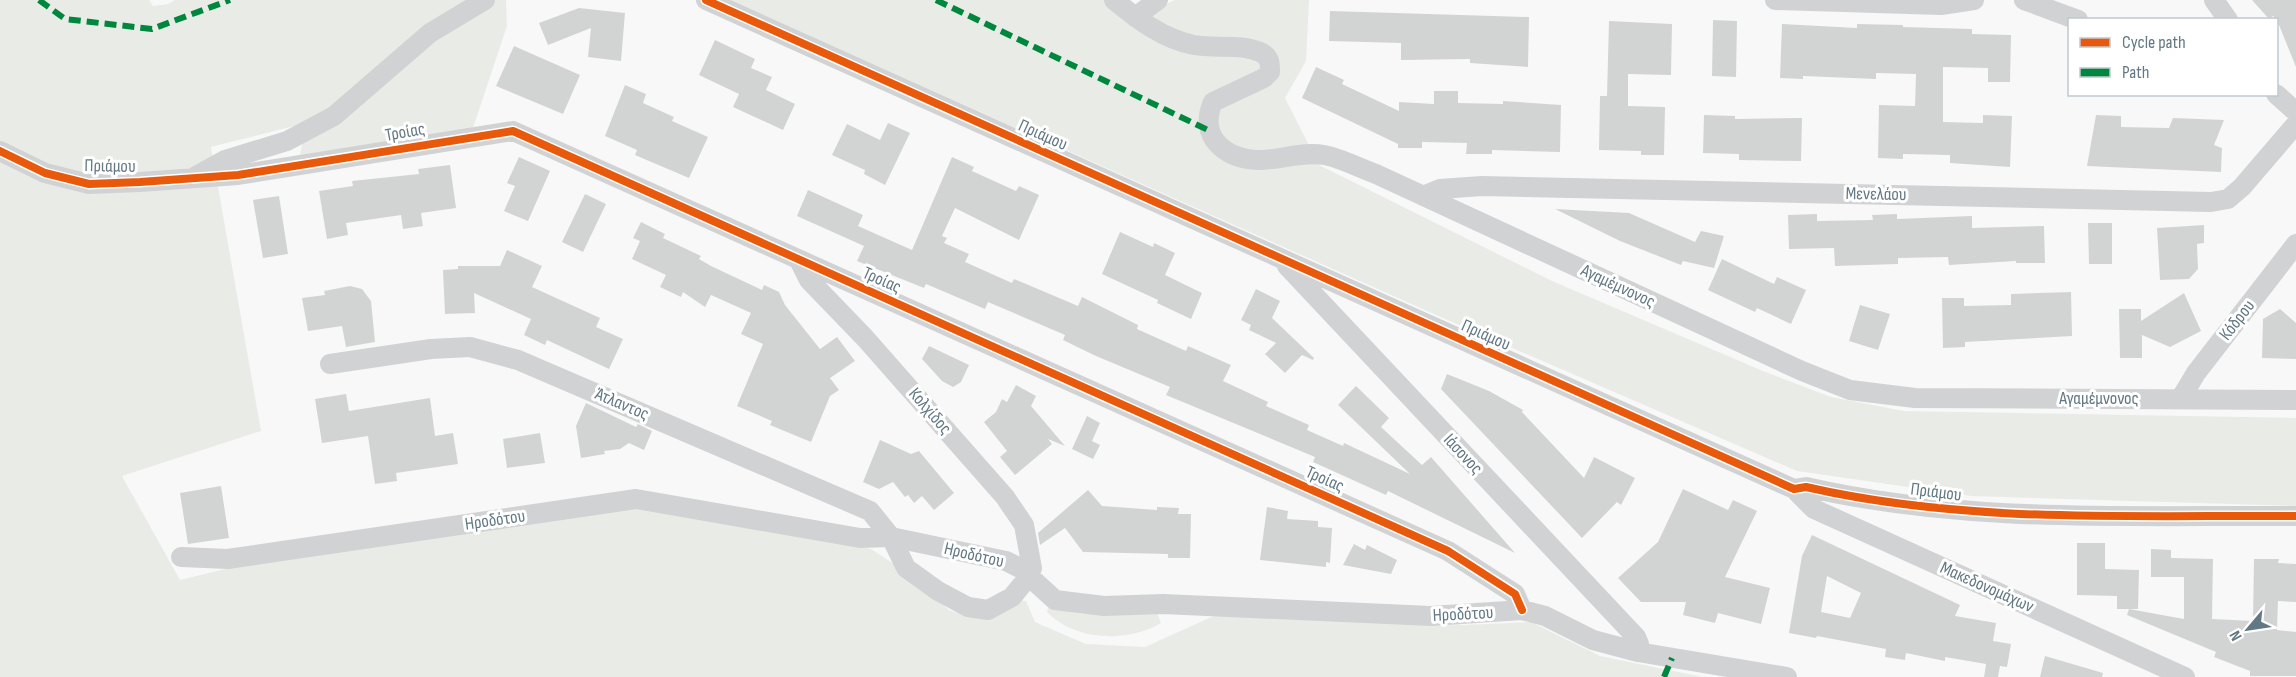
<svg xmlns="http://www.w3.org/2000/svg" width="2296" height="677" font-family="'Sofia Sans Condensed',sans-serif">
  <rect width="100%" height="100%" fill="#f8f8f8"/>
  <path fill="#e9ece6" d="M0,0H149L153,6L168,4L175,0H506L507,26L473,128L300,155L306,123L211,147L261,431L122,476L180,580L225,569L643,502L871,549L900,568L949,610L970,617L1020,600L1026,601L1035,622L1086,644L1145,647L1218,614L1464,625L1531,622L1600,656L1703,677H0Z
    M729,0H1103L1141,28L1154,10L1175,0H1309L1306,61L1285,98L1319,165L1552,281L1763,371L1831,397L1904,411L2296,418V506L1971,496L1797,471L1436,315Z
    M1048,608L1084,614L1132,613L1156,609L1161,623C1128,643 1075,641 1047,612Z"/>
  <path fill="#d2d4d4" fill-rule="evenodd" d="M2252,0H2296V67L2277,20L2273,16L2269,19Z
    M579,8L625,13L621,61L588,57L591,28L548,45L539,23Z
    M1330,11L1529,17L1528,67L1470,63V59L1401,60V43L1329,41Z
    M1713,20L1737,21L1736,77L1712,76Z
    M1609,21L1672,24L1671,75L1628,74V106L1665,107L1664,155H1641V151L1599,150L1600,96H1607Z
    M1782,24L1857,28V24L1903,25V27L1972,29V34L2011,35L2010,82H1988V68L1943,67V122L1983,123V115L2012,116L2010,167L1950,163V155L1903,154V159L1878,158L1879,105L1915,106L1916,74L1876,73V79L1803,76V79L1780,78Z
    M715,40L755,59L751,68L772,77L766,90L795,104L783,130L733,107L739,94L699,75Z
    M514,46L580,75L563,114L496,86Z
    M1316,67L1344,80L1342,84L1399,111V102L1434,104V91H1458V103L1503,104V101L1561,105L1560,152L1492,150V154H1466L1467,143L1422,142V148H1398V144L1302,98Z
    M625,85L646,94L643,103L674,117L672,121L708,137L689,178L635,155L637,150L605,136Z
    M1704,115L1735,116V119L1802,118L1801,161L1739,160V154L1703,153Z
    M2096,115L2121,116V127L2169,128L2173,118L2224,120L2214,145L2222,148L2221,172L2087,166Z
    M888,123L910,133L885,185L864,174L865,170L832,155L847,124L880,140Z
    M519,157L550,171L528,221L504,211L515,186L507,183Z
    M952,157L974,167L972,171L1016,191L1019,186L1039,195L1019,240L955,208L942,236L947,238L944,243L969,254L965,262L1012,283L1014,279L1078,306L1082,297L1138,325L1137,329L1186,351L1188,346L1231,365L1223,381L1268,402L1266,406L1309,425L1307,430L1343,446L1344,443L1410,474L1338,405L1356,386L1389,418L1381,427L1422,465L1431,457L1515,553L1388,491L1386,495L1313,462L1315,457L1166,395L1170,387L1096,356L1063,340L1065,335L988,302L985,309L926,284L924,288L857,261L864,246L797,216L808,190L863,215L858,226L912,250Z
    M450,165L456,208L421,213L423,226L403,229L401,215L346,223L348,235L327,239L319,191L353,186L352,181L419,174L418,169Z
    M585,194L606,204L583,252L562,242Z
    M279,196L288,254L263,258L253,200Z
    M1555,209L1629,213L1695,242L1701,231L1724,236L1714,268L1683,261L1681,265L1620,241Z
    M1817,214V221L1873,220L1872,215L1897,214V219L1972,216V228L2044,226L2045,263H2016V261L1949,265L1948,257L1898,258V264L1835,266L1834,248L1789,249L1788,215Z
    M641,222L665,234L663,238L701,256L699,259L711,266L762,290L764,285L779,292L785,305L820,349L837,337L855,361L830,378L839,390L830,396L811,442L770,425L772,421L737,406L763,344L741,334L751,313L711,295L705,307L683,292L681,297L660,287L666,275L632,259L640,241L633,238Z
    M2088,223H2112V264H2089Z
    M2204,225V243L2197,244L2198,269L2189,279L2160,280L2157,228Z
    M1120,232L1153,247L1154,243L1175,253L1165,275L1202,293L1191,319L1157,303L1158,300L1102,274Z
    M507,250L542,266L532,287L600,318L596,327L623,339L609,369L547,340L545,345L524,335L531,319L474,293L475,313L445,314L443,270L458,269V266H500Z
    M1722,259L1774,284L1777,277L1806,290L1791,324L1757,308L1755,312L1708,290Z
    M350,286L362,289L371,301L375,342L346,347L342,326L308,331L302,298L325,295L324,291Z
    M1256,289L1280,301L1272,318L1314,358L1313,360L1302,355L1285,373L1265,354L1276,343L1249,330L1251,325L1241,320Z
    M2071,292L2072,336L1965,342V347L1943,348L1942,298H1964V306L2011,305V294Z
    M2184,293L2201,331L2170,347L2142,335V358H2120L2119,309H2141V321Z
    M1860,305L1890,314L1878,350L1849,341Z
    M2280,309L2296,323V359L2262,358L2263,319Z
    M929,346L969,365L961,382L953,387L942,381L922,359Z
    M1447,374L1489,391L1523,410L1522,412L1584,478L1594,457L1635,478L1621,505L1617,502L1582,538L1441,389Z
    M1016,385L1036,396L1031,406L1065,446L1048,439L1052,444L1015,475L1000,457L1007,451L984,422L996,412L1002,399L1007,402Z
    M346,394L349,411L430,398L435,436L453,433L458,464L396,473L397,481L375,484L368,436L322,443L315,399Z
    M586,403L636,427L638,424L652,431L644,450L629,443L620,449L604,451L605,454L581,458L576,426Z
    M1087,416L1100,423L1092,441L1100,445L1093,459L1072,449Z
    M540,433L545,463L507,468L503,439Z
    M880,440L911,454L919,451L954,493L934,510L922,496L914,503L908,495L905,497L893,482L879,489L863,482Z
    M221,486L229,538L188,544L180,493Z
    M1683,489L1728,510L1733,500L1757,511L1725,577L1770,588L1761,624L1718,613L1715,623L1683,615L1686,602H1641L1618,578L1658,542Z
    M1088,490L1102,506L1157,510V507L1179,508L1178,514H1191L1190,558H1168V554L1083,552L1065,528L1040,545L1038,533Z
    M1267,507L1288,511L1287,519L1318,521V527L1332,528L1330,563L1326,562V567L1260,560Z
    M1812,535L1960,605L1955,616L1996,623L1993,641L2011,644L2007,667L2000,666L1998,677H1984L1986,664L1945,657V661L1906,653L1905,660L1885,657L1886,649L1817,636L1816,638L1789,633L1802,556ZM1827,576L1861,593L1850,618L1821,612Z
    M2077,543H2105V569L2139,570L2138,609H2117V596L2077,595Z
    M1354,544L1365,550L1367,545L1397,560L1391,574L1343,565Z
    M2151,549L2171,550V558L2213,559L2212,619L2253,621L2254,559H2279L2278,563L2296,564V602L2278,601L2277,630L2296,632V676H2250V671L2214,657L2216,652L2127,615L2129,609L2184,619V577H2151Z
    M2045,656L2103,673L2102,677H2040Z"/>
  <g fill="none" stroke-linecap="round" stroke-linejoin="round">
    <path stroke="#d1d2d3" stroke-width="20" d="M706,0L1794,489L1806,487C1967,524 2133,515 2296,516
      M1114,0C1137,19 1163,39 1194,45C1215,49 1242,43 1262,53C1270,57 1270,64 1270,72L1264,78L1213,102C1198,136 1224,159 1259,160C1280,160 1303,151 1324,155C1341,158 1359,168 1376,174L1802,371L1850,390L1915,398L2296,400
      M1775,0L1941,5L1974,0
      M2024,0L2078,20
      M2214,0L2228,20
      M1135,17L1158,0
      M2276,94L2296,112
      M0,151L45,173L89,184L140,182L238,175L513,131L1448,551L1515,594L1522,610
      M196,176L225,160L287,141L334,116L430,33L485,0
      M1423,196L1440,189L1482,186L2211,202L2228,199L2242,187L2296,124
      M1287,266L1636,637L1639,644L1638,652
      M330,364L431,349L470,347L518,360L870,511L891,537L906,568L938,591L968,607L988,610L1012,597L1029,576L1032,568L1024,525L1005,497L865,338L809,280L799,260
      M2181,398L2196,373L2296,244
      M1794,489L1814,509L2185,677
      M181,557L228,559L636,499L860,538L891,537L1006,561L1020,568L1055,600L1104,606L1163,604L1431,616L1522,610L1545,616L1593,640L1638,652L1787,677"/>
    <path stroke="#00873e" stroke-width="6" stroke-dasharray="12 6" stroke-linecap="butt" d="M39,0L65,19L152,29L230,0
      M936,0L1208,130
      M1664,677L1672,658"/>
    <defs>
      <path id="cycleway" d="M706,0L1794,489L1806,487C1967,524 2133,515 2296,516
        M0,151L45,173L89,184L140,182L238,175L513,131L1448,551L1515,594L1522,610"/>
    </defs>
    <use href="#cycleway" stroke="#fff" stroke-width="11"/>
    <use href="#cycleway" stroke="#e8590c" stroke-width="8"/>
  </g>
  <g text-anchor="middle" dominant-baseline="central" stroke-width="6" stroke-linejoin="round" paint-order="stroke">
    <g font-size="18" fill="#627884" stroke="#fff">
      <text transform="translate(405 132) rotate(-10)">Τροίας</text>
      <text transform="translate(1043 135) rotate(24)">Πριάμου</text>
      <text transform="translate(110 166) rotate(1)">Πριάμου</text>
      <text transform="translate(1876 194) rotate(1)">Μενελάου</text>
      <text transform="translate(882 280) rotate(24)">Τροίας</text>
      <text transform="translate(1618 286) rotate(25)">Αγαμέμνονος</text>
      <text transform="translate(2237 320) rotate(-52)">Κόδρου</text>
      <text transform="translate(1486 335) rotate(24)">Πριάμου</text>
      <text x="2099" y="398">Αγαμέμνονος</text>
      <text transform="translate(622 404) rotate(23)">Άτλαντος</text>
      <text transform="translate(930 411) rotate(49)">Κολχίδος</text>
      <text transform="translate(1463 454) rotate(47)">Ιάσονος</text>
      <text transform="translate(1325 479) rotate(24)">Τροίας</text>
      <text transform="translate(1936 492) rotate(7)">Πριάμου</text>
      <text transform="translate(495 520) rotate(-8)">Ηροδότου</text>
      <text transform="translate(974 555) rotate(13)">Ηροδότου</text>
      <text transform="translate(1987 587) rotate(24)">Μακεδονομάχων</text>
      <text transform="translate(1463 614) rotate(-3)">Ηροδότου</text>
    </g>
  </g>
  <rect x="2068" y="18" width="210" height="78" fill="#ffffff" stroke="#c0c9ce" stroke-width="1.5"/>
  <rect x="2080" y="38" width="30" height="9" fill="#e8590c" stroke="#c0c9ce" stroke-width="1.5"/>
  <text x="2122" y="48" font-size="18" fill="#627884">Cycle path</text>
  <rect x="2080" y="68" width="30" height="9" fill="#00873e" stroke="#c0c9ce" stroke-width="1.5"/>
  <text x="2122" y="78" font-size="18" fill="#627884">Path</text>
  <g transform="translate(2248 629) rotate(241)" stroke="#ffffff" stroke-width="4.5" paint-order="stroke">
  <path d="M0-4.5L10 22L0 15L-10 22Z" fill="#627884"/>
  <text y="-9" font-size="16" font-weight="bold" text-anchor="middle" fill="#627884">N</text>
  </g>
</svg>
